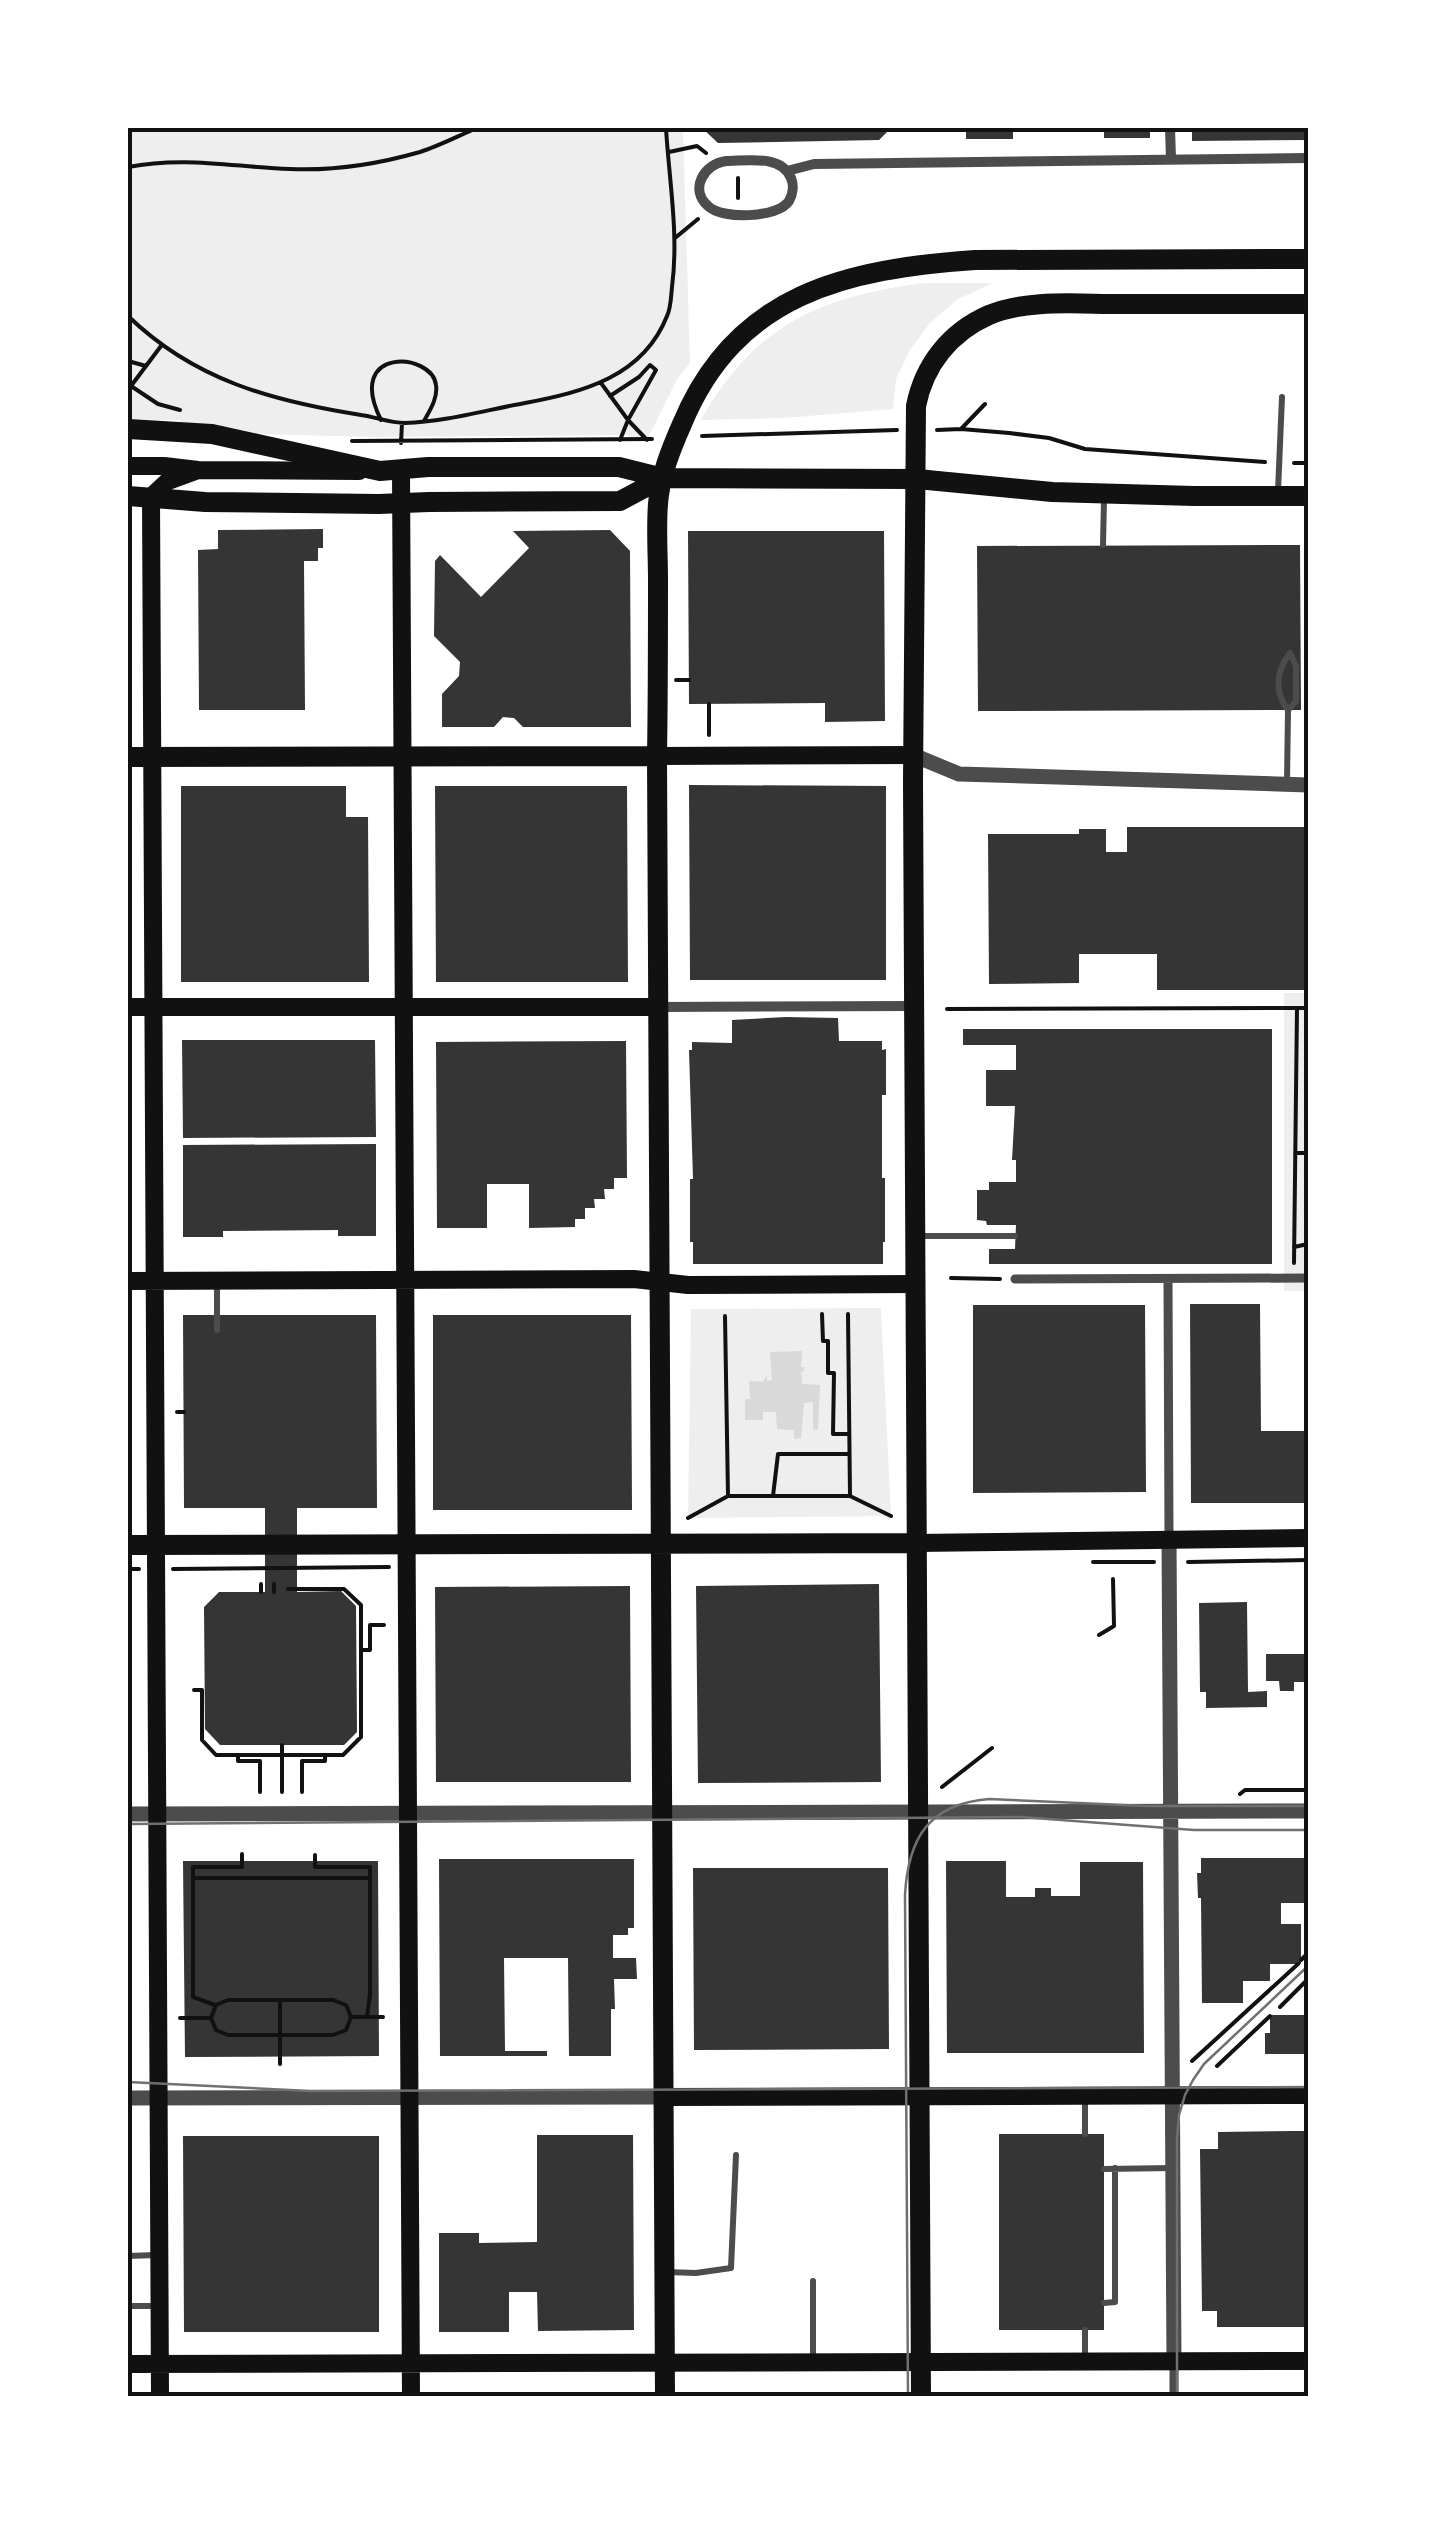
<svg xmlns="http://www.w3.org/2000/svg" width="1436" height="2524" font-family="Overpass,sans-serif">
  <rect width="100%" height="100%" fill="#fff"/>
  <path fill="#eee" d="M128,128H683L690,363L677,379L647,440L625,435L375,437L181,432L180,420H128Z
    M925,283H993L958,299L930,323L910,350L896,379L893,409L784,418L701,420C754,325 821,296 925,283Z
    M1284,993H1308V1291H1284Z
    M881,1308L891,1516L688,1518L691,1309Z"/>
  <path fill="#d9d9d9" d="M802,1351L801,1367H804V1371L801,1372L802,1384L820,1385L818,1430L813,1429V1402L804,1403L801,1438L794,1439V1430L777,1429L776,1412H763V1420H745V1399H750L749,1381L763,1382L767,1375V1381L772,1380L770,1352Z"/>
  <path fill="#353535" d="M702,128H891L879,140L718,143Z
    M966,128H1013V139H966Z
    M1104,128H1150V138H1104Z
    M1192,128H1308V140L1192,141Z
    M323,529V548H318V561H304L305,710H199L198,550L218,549V530Z
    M610,530L630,551L631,727H523L514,718L503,717L494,727H442V694L459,676L460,662L434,636L435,561L440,555L481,597L529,548L513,531Z
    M688,531H884L885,721L825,722V703L689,704Z
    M1300,545L1301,710L978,711L977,546Z
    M689,785L886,786V980H690Z
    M181,786H346V817H368L369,982H181Z
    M435,786H627L628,982H436Z
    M1127,827H1308V990H1157V954H1079V983L989,984L988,834H1079V829H1106V852H1127Z
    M786,1017L838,1018L839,1041H882V1050L886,1049V1095H882V1178H885V1242H883V1264H693V1242H690V1179H693L689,1050H692V1042L732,1043V1020Z
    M963,1029H1272V1264H989V1249H1015L1016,1225H987L986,1221L977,1220V1190H989V1182H1016V1160H1012L1015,1106H986V1070H1016V1045H963Z
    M182,1040H375L376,1137L183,1138Z
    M626,1041L627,1178H614V1189H604L605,1199H594L595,1208H585V1219H575V1227L529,1228V1184H487V1228H437L436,1042Z
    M376,1144V1236H338V1230L223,1231V1237H183V1145Z
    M1190,1304H1260L1261,1431H1308V1503H1191Z
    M973,1305H1145L1146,1492L973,1493Z
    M183,1315H376L377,1508H297V1592L341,1591L356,1606L357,1732L344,1745H220L205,1729L204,1607L219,1592H265V1508H184Z
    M433,1315H631L632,1510H433Z
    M879,1584L881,1782L698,1783L696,1586Z
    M630,1586L631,1782H436L435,1587Z
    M1247,1602L1248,1692L1267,1691V1707L1206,1708V1692H1200L1199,1603Z
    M1266,1654H1308V1682H1294V1691H1280L1279,1681H1266Z
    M1201,1858H1308V1903H1281V1924H1301V1964H1270V1981H1243V2003H1202L1201,1898H1198L1197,1873H1201Z
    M439,1859H634V1928H628V1935H613V1958H636L637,1979H614L615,2009H611V2056H569L568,1958H504L505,2051H547V2056H440Z
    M183,1861H378L379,2056L185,2057Z
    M946,1861H1006V1897H1035V1888H1051V1896H1080V1862H1143L1144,2053H947Z
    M693,1868H888L889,2049L694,2050Z
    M1270,2015H1308V2054H1265V2033H1270Z
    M1293,2131H1308V2310L1305,2311V2327H1217V2311H1202L1200,2149H1218V2132Z
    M999,2134H1104V2330H999Z
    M537,2135H633L634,2330L538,2331L537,2292H509V2332H439V2233H479V2243L537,2242Z
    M183,2136H379V2332H184Z"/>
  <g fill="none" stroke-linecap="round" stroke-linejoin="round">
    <path stroke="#111" stroke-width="4" d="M669,152L697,146L706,153
      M128,167C185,156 233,167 290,169C333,171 378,164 420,152C439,146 458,136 477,128
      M738,178V198
      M675,238L698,219
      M128,316C194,380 272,401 361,415C376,417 389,423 405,423C445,422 486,410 525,403C583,392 643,377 667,316C671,308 671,296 672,287C679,234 669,180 666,128
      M128,361L146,366
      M601,383L628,420L647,440
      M131,386L158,404L180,410
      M128,390L161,346
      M610,396L639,377L650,365L656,370L628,420L620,440
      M381,420C344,346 432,352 436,385C438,398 430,410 424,421
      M961,429L985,404
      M937,430L961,429L1009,433L1049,438L1085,449L1265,462
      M702,436L897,430
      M352,441L652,439
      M401,443L402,423
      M1294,463H1308
      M676,680H689
      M709,704V735
      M947,1009L1308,1008
      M1295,1153H1308
      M1294,1247L1308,1244
      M1294,1263L1297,1008
      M951,1278L1000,1279
      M822,1314L823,1341H828V1373H834L833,1434H849
      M725,1316L728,1496H850L848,1314
      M177,1412H184
      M773,1496L778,1454H849
      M850,1496L891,1516
      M688,1518L728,1496
      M1093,1562H1154
      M1188,1562L1308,1560
      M128,1569H139
      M173,1569L389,1567
      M261,1584V1592
      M274,1584V1592
      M1099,1635L1114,1626L1113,1579
      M361,1650H370V1625H384
      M194,1690H202V1740L216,1755H343L361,1737V1605L344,1589H288
      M282,1745V1792
      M238,1755V1761H260V1792
      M942,1787L992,1748
      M302,1792V1761H325V1755
      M1240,1794L1245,1790H1308
      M315,1855V1867H370V1994L367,2017H351
      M195,1878H370
      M1301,1960L1308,1953
      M228,2000H333L346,2005L351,2017L346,2030L333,2035H228L216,2030L211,2018L216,2005Z
      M215,2005L193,1997V1867H242V1854
      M1280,2007L1308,1979
      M367,2017H383
      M180,2018H210
      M1192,2061L1298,1964
      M280,2064V2000
      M1217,2066L1270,2016"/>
    <path stroke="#4c4c4c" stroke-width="6" d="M1278,491L1282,397
      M1103,545L1104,500
      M1288,710C1274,692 1276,671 1290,653
      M1287,783L1288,710L1296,701V666L1290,653
      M917,1236H1015
      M217,1282V1330
      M1085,2097V2134
      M1104,2169L1173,2168
      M128,2256L156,2255
      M666,2272L696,2273L731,2268L736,2155
      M1104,2303L1115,2302V2168
      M128,2306H159
      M1085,2358V2330
      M813,2361V2281"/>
    <path stroke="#4c4c4c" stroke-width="9" d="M1015,1279L1308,1278
      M1168,1279L1169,1538
      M1174,2396V2362"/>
    <path stroke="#4c4c4c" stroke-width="10" d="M1170,128L1171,159
      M726,161C746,161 781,154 791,178C794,185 793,194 789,201C778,218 722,220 708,206C689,189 704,164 726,161Z
      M787,171L814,164L1308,158
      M659,1007L914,1006"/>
    <path stroke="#4c4c4c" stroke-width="15" d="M913,755L959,774L1308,785
      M1169,1538L1174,2362
      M128,1814L1308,1811
      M128,2098L664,2097"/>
    <path stroke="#111" stroke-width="18" d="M128,466H164L198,470L359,471
      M401,469L411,2396
      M657,756L913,755
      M128,1007H659
      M128,1281L634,1279L688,1285L916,1284
      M916,1543L1308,1538
      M664,2097L1308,2095
      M128,2364L1308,2361
      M160,2396L151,497L168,481L198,470"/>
    <path stroke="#111" stroke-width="20" d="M128,429L212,434L380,471L428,467H619L663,478L917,479L1052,492L1194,496H1308
      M128,496L205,502L379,504L429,502L620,501L663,478
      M128,757L657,756
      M128,1545L916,1543
      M665,2396L657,756C658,697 658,639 658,580C658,555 656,529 658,504C660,476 671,449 682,424C736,293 847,269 975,260L1308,259
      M921,2396L913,782L916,406C924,365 950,332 989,315C1027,299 1077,304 1118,304C1181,304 1245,304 1308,304"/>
    <path stroke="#707070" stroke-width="2.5" d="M128,1824L1021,1817L1194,1830H1308
      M128,2082L310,2091L1308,2087
      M908,2396L905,1895C908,1839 928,1804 989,1799L1147,1806H1308
      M1177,2396V2139L1179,2115L1185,2095L1193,2080L1204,2064L1308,1966"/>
  </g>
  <rect width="1436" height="2524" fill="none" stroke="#ffffff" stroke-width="260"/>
  <rect x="130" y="130" width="1176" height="2264" fill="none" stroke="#111" stroke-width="4"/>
</svg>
